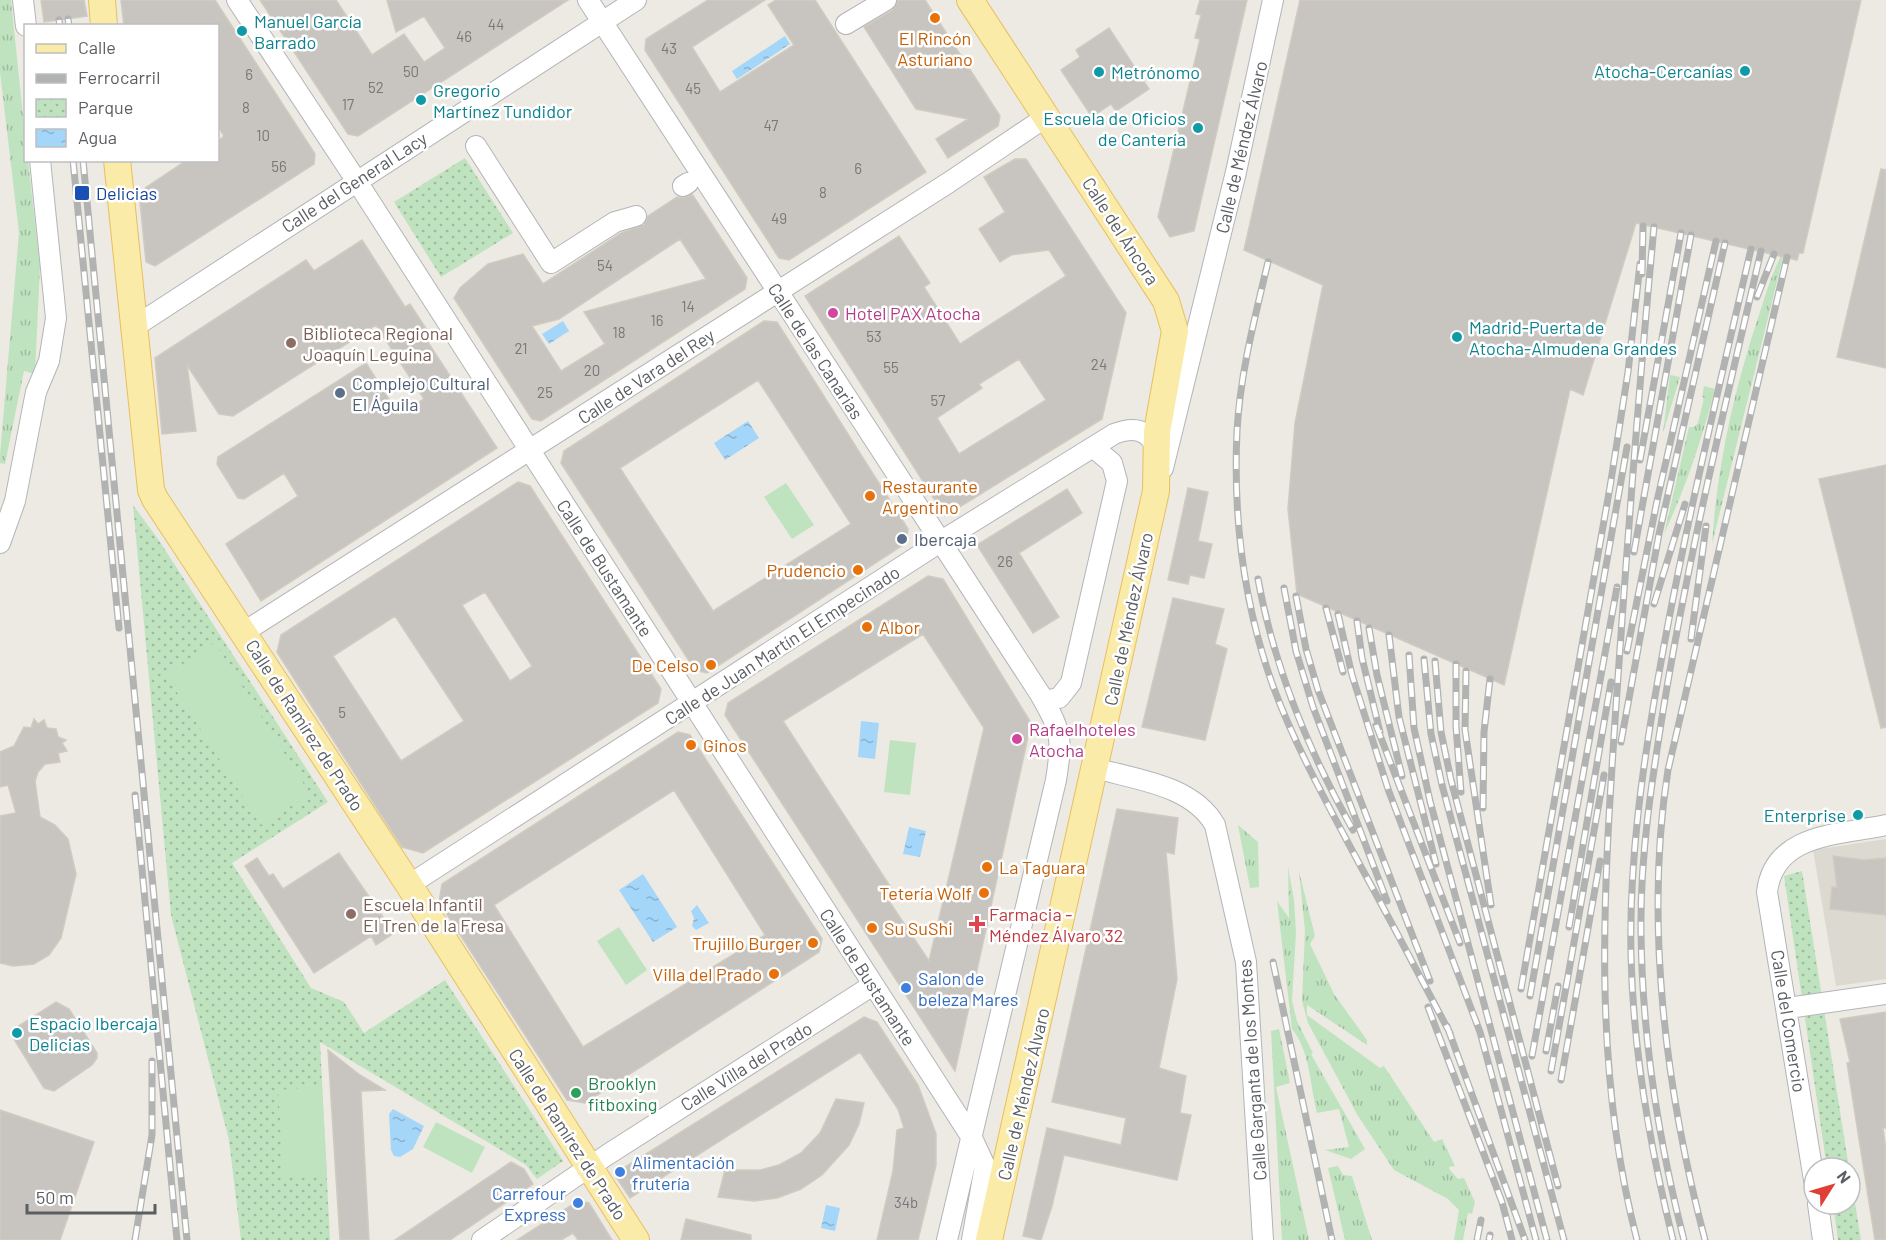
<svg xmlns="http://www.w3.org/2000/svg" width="1886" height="1240" font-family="Barlow,sans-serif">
  <defs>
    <pattern id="grass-tufts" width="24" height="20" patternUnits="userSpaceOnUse" patternTransform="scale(1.5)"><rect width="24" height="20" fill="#c0e3bf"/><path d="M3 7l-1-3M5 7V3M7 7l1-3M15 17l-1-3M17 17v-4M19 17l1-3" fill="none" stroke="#9fbb9f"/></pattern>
    <pattern id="park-dots" width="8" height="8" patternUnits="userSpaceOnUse" patternTransform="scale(1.5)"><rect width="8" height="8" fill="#c0e3bf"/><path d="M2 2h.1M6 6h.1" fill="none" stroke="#9fbb9f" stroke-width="1.8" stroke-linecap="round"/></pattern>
    <pattern id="water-ripples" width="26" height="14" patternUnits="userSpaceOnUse" patternTransform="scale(1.5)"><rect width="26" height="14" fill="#a4d6fa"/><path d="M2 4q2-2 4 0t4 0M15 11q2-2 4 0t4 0" fill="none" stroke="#89b1ce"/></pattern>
  </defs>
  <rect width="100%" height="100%" fill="#eceae2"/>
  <path fill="#dcd9d0" d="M1886,839V979L1836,986L1813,850Z"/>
  <path fill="url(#grass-tufts)" d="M0,0H11L25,135L26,160L28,161L40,266L35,374L24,371L5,464L0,463V455L19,233L0,72Z
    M1785,249L1712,544C1717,467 1733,394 1757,321C1765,297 1772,270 1785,249Z
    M1670,375L1680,377L1663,433Z
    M1704,386L1715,389C1702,439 1686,487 1664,534L1689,427H1694L1698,423L1704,398L1702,397Z
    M1238,825L1258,842L1259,887L1250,888Z
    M1288,867L1294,900L1296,933L1292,1001L1297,1021L1313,1053L1311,1054L1365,1149L1351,1159L1325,1150L1349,1147L1339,1109L1317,1113C1310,1085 1310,1051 1292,1029L1277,901L1289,918Z
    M1299,871L1315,936L1310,944L1334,994L1367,1040V1045L1307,1005V1015L1380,1068L1384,1066L1434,1142L1442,1139L1455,1166L1449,1167L1450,1170L1458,1179L1464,1178L1475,1202L1472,1214L1468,1213L1463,1240H1454L1459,1210L1448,1199L1394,1170L1358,1116L1308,1023L1302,1001L1305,931Z
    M1279,1029L1290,1083L1276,1087L1309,1240H1282L1271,1031Z
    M1338,1166L1343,1175L1352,1176L1372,1240H1345L1328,1168Z"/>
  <path fill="url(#park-dots)" d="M465,158L513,233L441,277L394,202Z
    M133,505L158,539L328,802L232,863L311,988L344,1002L364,1033L445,980L563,1161L537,1179L526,1165L320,1042L330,1240H241L229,1140L171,915Z
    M1802,871L1849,1168H1827L1784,876Z
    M1850,1172L1861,1240H1838L1833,1204H1850Z"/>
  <path fill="#c0e3bf" d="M786,483L814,525L792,539L764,497Z
    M215,643L310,794L261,825L166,675Z
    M890,740L916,743L910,795L884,792Z
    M619,927L647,970L626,985L597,941Z
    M322,1086L327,1174L284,1177L278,1090Z
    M436,1122L485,1147L472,1173L423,1147Z"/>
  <path fill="url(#water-ripples)" d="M785,36L790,44L737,79L732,71Z
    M563,321L569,331L549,344L542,334Z
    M748,421L759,438L725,460L714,443Z
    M861,721L879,723L875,759L858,757Z
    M909,827L926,831L920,857L903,854Z
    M643,874L677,927L653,942L619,890Z
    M697,905L709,923L696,930L692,926L694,918L691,911Z
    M393,1109L424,1126L413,1149L400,1157L394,1156L391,1150L389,1114Z
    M826,1205L840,1208L835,1231L821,1228Z"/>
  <path fill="#c8c4bf" stroke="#d0cbc1" stroke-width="1.5" fill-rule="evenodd" d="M41,0H84L87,16L44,22Z
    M121,0H215L315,154L314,164L155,266L146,262L139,192L187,160H218V141L224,136L218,126V26H124Z
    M260,0H336L372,55L404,34L424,62L445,48L424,16L396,32L387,0H568L358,136L348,134Z
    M708,0H765L692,47L720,92L794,45L768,5L776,0H815L926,172L789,260L779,258L645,50L646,39Z
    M898,0H925L1000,116L998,126L948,158L936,139L968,119L916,109L864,27L893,10Z
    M1200,0H1247L1194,231L1170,237L1158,217L1200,39L1195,38L1201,15L1196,14Z
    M1300,0H1861L1803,253H1799L1797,260L1636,223L1583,395L1570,389L1504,685L1297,594L1288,509L1295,423L1323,285L1244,250Z
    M1109,28L1149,89L1116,111L1111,104L1092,117L1061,70L1080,57L1076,50Z
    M1015,159H1026L1126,313L1102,419L945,516L805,296L899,236L930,283L924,287L960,344L1066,276L1049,250L1011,255L1000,262L979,229L1005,212L984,177ZM1019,359L1046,400L959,454L937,418L982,388L979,384Z
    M1881,169L1886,170V368L1837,357Z
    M692,194L747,278L745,289L541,421L532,419L454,298L460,288L488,264L523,254L543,284L621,233L644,225L648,216L677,197L684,198ZM680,239L706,279L584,312L605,344L561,371L532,326L559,319Z
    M362,240L405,307L410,304L427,330L422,333L497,448L261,601L226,544L298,496L284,473L244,499L238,498L217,464L218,457L366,363L399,415L424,399L376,325L233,416L219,414L187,365L196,431L162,434L155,358L306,260L314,271Z
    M764,321L777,322L908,529L906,543L707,673L695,670L561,463L564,451ZM758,380L851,524L713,611L620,468Z
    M1886,465V727L1881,728L1819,479Z
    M518,482L530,486L661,689L658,703L423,853L402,847L376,807L277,652L281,635ZM485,592L532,666L510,681L462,605ZM395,616L464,721L401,761L333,656Z
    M1188,488L1208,492L1198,541L1212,544L1204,578L1190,575L1188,584L1168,580Z
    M1067,489L1082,513L1019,553L1059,617L1033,633L977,545Z
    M928,576L943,579L1031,723L955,1071L725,715L728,703ZM923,634L984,728L929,961L889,901L897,897L783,721Z
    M1173,598L1224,609L1215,644L1227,649L1205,740L1142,727Z
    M34,719L38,724L44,720L47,728L56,729L58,737L66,740L62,743L67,751L58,753L60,762L45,764L38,772L35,781L40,817L55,825L68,839L76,874L61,938L49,955L34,964L13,966L0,963V816L16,813L8,785L0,787V752L14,746L24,727L31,728Z
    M678,732L690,735L822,939L819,952L585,1103L567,1100L439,902L442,884ZM674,790L765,935L583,1047L494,905Z
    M1117,809L1178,818L1174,854L1166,852L1177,979L1159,1068L1186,1076L1180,1113L1191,1115L1177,1180L1064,1155L1052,1206L1041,1240L1023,1236L1047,1128L1121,1145L1126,1118L1052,1102Z
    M339,853L394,933L376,945L371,936L314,973L245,866L257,858L269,876L273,874L283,889Z
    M1833,856L1864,860L1886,858V915L1830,909L1832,887H1837Z
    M56,1002L69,1009L97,1053V1058L92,1065L54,1091L44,1088L12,1036L14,1029Z
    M1886,1012V1128H1883L1886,1149V1240H1875L1847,1063L1850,1062L1840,1019Z
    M864,1017L877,1022L918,1085L936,1134V1165L918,1240H877L893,1171L897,1130L904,1128L898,1109L860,1052L630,1198L614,1174Z
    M328,1050L360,1075L385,1090L361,1091L369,1240H340Z
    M836,1099L864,1103L859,1124L849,1145L822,1175L801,1189L777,1198L754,1201L718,1197L725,1170H760L779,1165L801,1153L820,1133Z
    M0,1110L94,1142L60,1240H0Z
    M511,1162L524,1169L533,1184L450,1240H395Z
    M578,1201L589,1203L612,1240H578L573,1233L561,1240H517Z
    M686,1219L751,1235V1240H681Z"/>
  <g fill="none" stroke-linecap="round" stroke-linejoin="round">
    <defs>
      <path id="minor" d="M23,0L26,26
        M237,0L356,180L972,1138L985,1166L972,1240
        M588,0L1040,694C1061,731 1063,737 1056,780L947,1240
        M846,24L886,0
        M476,146L551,263L615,222L636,216
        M683,186L688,183
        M134,327L636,0
        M1163,468L1236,172L1273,0
        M0,543L15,501L36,392L49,361L56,318L40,160
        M244,632L948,183L1046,117
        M1044,701L1059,698L1071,683L1117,481L1112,463L1094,448
        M1095,768C1137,780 1192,785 1215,825L1246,962L1263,1240
        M409,885L940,542L1114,434C1132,427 1147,428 1156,447
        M1788,1008L1886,994
        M1814,1180L1767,892C1774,833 1839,835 1886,825
        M1818,1204L1823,1240
        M482,1240L607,1155L873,985"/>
      <path id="major" d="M102,0L104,26
        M970,0L1166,301L1175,331L1157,432L1156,491L989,1240
        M117,160L151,490L155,499L409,885L636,1240"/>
    </defs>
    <use href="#minor" stroke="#b2b5b9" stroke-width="22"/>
    <use href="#major" stroke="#e9bf5e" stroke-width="28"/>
    <use href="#minor" stroke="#fff" stroke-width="20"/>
    <use href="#major" stroke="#faeba9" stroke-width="26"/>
    <defs>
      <path id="rail" d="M68,19L69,26
        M59,20L60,26
        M73,160L119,628
        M83,160L187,1240
        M1268,262C1255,317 1240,374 1237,431C1233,517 1244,605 1273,686C1296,748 1329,807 1360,865C1391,921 1420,977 1450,1033
        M1642,274L1643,226
        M1757,297L1774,254
        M1640,460L1681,233
        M1634,552L1691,235
        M1258,579C1274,667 1309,752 1353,830
        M1284,588L1296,651L1313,707L1387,901
        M1296,596L1306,649L1318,690L1430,981
        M1654,604L1685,504
        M1326,608L1343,672
        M1338,614L1352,675L1388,789L1480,1032L1536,1240
        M1357,621L1362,658L1380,732
        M1369,628L1377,675L1402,776
        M1389,635L1399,717L1436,864
        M1691,639L1706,526
        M1627,651L1657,501L1716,241
        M1409,655L1414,728L1430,801L1547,1240
        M1424,659L1431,734L1442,785L1564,1240
        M1435,661L1441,732L1451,780L1558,1186
        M1456,664V726L1461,792
        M1466,671L1465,730L1491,905
        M1376,725L1460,943
        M1621,742L1659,534L1725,243
        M135,795L177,1240
        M1483,808L1484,732L1490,679
        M1569,927L1611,682
        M1273,962L1332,1240
        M1521,989L1610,487L1628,372L1640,264
        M1530,996L1627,447
        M1428,1007L1502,1202L1512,1240
        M1447,1026L1525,1240
        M1546,1051L1558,986
        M1532,1056L1617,587
        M1551,1071L1604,775
        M1561,1080L1600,861
        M135,1240L152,1135V1061
        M1477,1240L1481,1220
        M1489,1240L1490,1235
        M1637,1240C1591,1063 1604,886 1616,706C1627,546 1639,386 1654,227
        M1673,1240C1650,1147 1633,1052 1631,955C1629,863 1642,770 1658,679C1683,535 1718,392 1751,249
        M1684,1240C1658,1139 1642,1036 1641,931C1640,855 1652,780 1664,705C1689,553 1726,402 1761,251
        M1705,1240C1666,1092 1644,922 1668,770L1787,257"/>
    </defs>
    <use href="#rail" stroke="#b1b2b2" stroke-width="7"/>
    <use href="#rail" stroke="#fff" stroke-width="4.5" stroke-dasharray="14" stroke-linecap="butt"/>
  </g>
  <g fill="#e8710a" stroke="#fff" stroke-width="2">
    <circle cx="935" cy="18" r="6"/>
    <circle cx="870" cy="496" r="6"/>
    <circle cx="858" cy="570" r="6"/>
    <circle cx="867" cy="627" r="6"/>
    <circle cx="711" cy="665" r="6"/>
    <circle cx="691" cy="745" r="6"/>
    <circle cx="987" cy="867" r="6"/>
    <circle cx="984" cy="893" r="6"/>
    <circle cx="872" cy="928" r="6"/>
    <circle cx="813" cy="943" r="6"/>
    <circle cx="774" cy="974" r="6"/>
  </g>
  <g fill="#0f9aa8" stroke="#fff" stroke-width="2">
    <circle cx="242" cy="31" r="6"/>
    <circle cx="1745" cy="71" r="6"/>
    <circle cx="1099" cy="72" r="6"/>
    <circle cx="421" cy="100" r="6"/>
    <circle cx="1198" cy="128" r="6"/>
    <circle cx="1457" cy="337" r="6"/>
    <circle cx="1858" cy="815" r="6"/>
    <circle cx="17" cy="1033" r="6"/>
  </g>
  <rect fill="#1a4fb4" stroke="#fff" stroke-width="2" x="74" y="185" width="16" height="16" rx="3"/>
  <g fill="#d1479c" stroke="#fff" stroke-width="2">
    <circle cx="833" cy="313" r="6"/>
    <circle cx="1017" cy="739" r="6"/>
  </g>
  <g fill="#8d6e63" stroke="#fff" stroke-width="2">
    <circle cx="291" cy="343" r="6"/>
    <circle cx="351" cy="914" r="6"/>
  </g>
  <g fill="#5c6f8a" stroke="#fff" stroke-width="2">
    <circle cx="340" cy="393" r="6"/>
    <circle cx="902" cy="539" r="6"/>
  </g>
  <path fill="#e0444e" stroke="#fff" stroke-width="2" d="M974 915h6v6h6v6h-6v6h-6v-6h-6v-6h6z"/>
  <g fill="#3f7fe0" stroke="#fff" stroke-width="2">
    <circle cx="906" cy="988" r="6"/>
    <circle cx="620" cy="1172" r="6"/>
    <circle cx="578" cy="1203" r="6"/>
  </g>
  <circle fill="#2e9e5b" stroke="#fff" stroke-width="2" cx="576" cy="1093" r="6"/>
  <g text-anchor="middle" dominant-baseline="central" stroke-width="5" stroke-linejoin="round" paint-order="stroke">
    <g font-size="15" fill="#767879">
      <text x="496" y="24">44</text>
      <text x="464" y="36">46</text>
      <text x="669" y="48">43</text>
      <text x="411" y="71">50</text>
      <text x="249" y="74">6</text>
      <text x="376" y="87">52</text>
      <text x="693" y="88">45</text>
      <text x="348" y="104">17</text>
      <text x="246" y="107">8</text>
      <text x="771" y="125">47</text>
      <text x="263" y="135">10</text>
      <text x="279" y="166">56</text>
      <text x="858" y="168">6</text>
      <text x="823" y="192">8</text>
      <text x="779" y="218">49</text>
      <text x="605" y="265">54</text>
      <text x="688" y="306">14</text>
      <text x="657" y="320">16</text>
      <text x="619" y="332">18</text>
      <text x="874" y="336">53</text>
      <text x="521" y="348">21</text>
      <text x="1099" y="364">24</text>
      <text x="891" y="367">55</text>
      <text x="592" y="370">20</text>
      <text x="545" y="392">25</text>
      <text x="938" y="400">57</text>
      <text x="1005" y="561">26</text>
      <text x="342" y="712">5</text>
      <text x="906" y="1202">34b</text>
    </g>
    <g font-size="18" fill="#0d838f" stroke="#fff" text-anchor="start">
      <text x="254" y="21">Manuel García<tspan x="254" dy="21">Barrado</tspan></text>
      <text x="1733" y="71" text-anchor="end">Atocha-Cercanías</text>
      <text x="1111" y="72">Metrónomo</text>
      <text x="433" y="90">Gregorio<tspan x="433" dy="21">Martínez Tundidor</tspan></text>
      <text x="1186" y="118" text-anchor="end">Escuela de Oficios<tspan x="1186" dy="21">de Cantería</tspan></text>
      <text x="1469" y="327">Madrid-Puerta de<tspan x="1469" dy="21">Atocha-Almudena Grandes</tspan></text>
      <text x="1846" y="815" text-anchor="end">Enterprise</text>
      <text x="29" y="1023">Espacio Ibercaja<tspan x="29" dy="21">Delicias</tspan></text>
    </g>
    <g font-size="18" fill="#c56008" stroke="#fff" text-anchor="start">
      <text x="935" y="38" text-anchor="middle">El Rincón<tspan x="935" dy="21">Asturiano</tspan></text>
      <text x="882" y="486">Restaurante<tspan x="882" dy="21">Argentino</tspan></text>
      <text x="846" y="570" text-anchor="end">Prudencio</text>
      <text x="879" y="627">Albor</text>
      <text x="699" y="665" text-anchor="end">De Celso</text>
      <text x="703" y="745">Ginos</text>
      <text x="999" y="867">La Taguara</text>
      <text x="972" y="893" text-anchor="end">Tetería Wolf</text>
      <text x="884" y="928">Su SuShi</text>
      <text x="801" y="943" text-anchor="end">Trujillo Burger</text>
      <text x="762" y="974" text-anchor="end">Villa del Prado</text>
    </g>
    <g font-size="18" fill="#5a5e62" stroke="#fff">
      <text transform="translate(1241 147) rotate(-77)">Calle de Méndez Álvaro</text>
      <text transform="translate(354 182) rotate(-33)">Calle del General Lacy</text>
      <text transform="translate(1121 231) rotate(57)">Calle del Áncora</text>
      <text transform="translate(816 351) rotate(57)">Calle de las Canarias</text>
      <text transform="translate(646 376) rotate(-33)">Calle de Vara del Rey</text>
      <text transform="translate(605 568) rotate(57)">Calle de Bustamante</text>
      <text transform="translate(1128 619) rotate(-78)">Calle de Méndez Álvaro</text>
      <text transform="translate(782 645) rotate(-33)">Calle de Juan Martín El Empecinado</text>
      <text transform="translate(305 725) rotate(57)">Calle de Ramírez de Prado</text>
      <text transform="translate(868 977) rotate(57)">Calle de Bustamante</text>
      <text transform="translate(1789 1021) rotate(81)">Calle del Comercio</text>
      <text transform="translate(746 1066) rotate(-32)">Calle Villa del Prado</text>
      <text transform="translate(1252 1070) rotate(-94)">Calle Garganta de los Montes</text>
      <text transform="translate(1023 1094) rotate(-77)">Calle de Méndez Álvaro</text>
      <text transform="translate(568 1134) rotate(57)">Calle de Ramírez de Prado</text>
    </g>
    <g font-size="18" fill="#164399" stroke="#fff" text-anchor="start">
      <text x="96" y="193">Delicias</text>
    </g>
    <g font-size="18" fill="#b23c85" stroke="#fff" text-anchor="start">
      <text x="845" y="313">Hotel PAX Atocha</text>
      <text x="1029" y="729">Rafaelhoteles<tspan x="1029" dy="21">Atocha</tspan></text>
    </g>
    <g font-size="18" fill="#785e54" stroke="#fff" text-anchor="start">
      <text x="303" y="333">Biblioteca Regional<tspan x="303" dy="21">Joaquín Leguina</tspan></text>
      <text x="363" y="904">Escuela Infantil<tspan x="363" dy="21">El Tren de la Fresa</tspan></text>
    </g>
    <g font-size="18" fill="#4e5e75" stroke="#fff" text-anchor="start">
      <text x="352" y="383">Complejo Cultural<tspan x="352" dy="21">El Águila</tspan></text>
      <text x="914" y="539">Ibercaja</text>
    </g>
    <g font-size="18" fill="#be3a42" stroke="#fff" text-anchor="start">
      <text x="989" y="914">Farmacia -<tspan x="989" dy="21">Méndez Álvaro 32</tspan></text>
    </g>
    <g font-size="18" fill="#366cbe" stroke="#fff" text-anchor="start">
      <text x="918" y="978">Salon de<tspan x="918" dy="21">beleza Mares</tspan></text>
      <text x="632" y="1162">Alimentación<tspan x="632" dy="21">frutería</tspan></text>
      <text x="566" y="1193" text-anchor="end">Carrefour<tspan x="566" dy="21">Express</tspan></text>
    </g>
    <g font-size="18" fill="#27864d" stroke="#fff" text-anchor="start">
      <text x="588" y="1083">Brooklyn<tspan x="588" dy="21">fitboxing</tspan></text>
    </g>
  </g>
  <rect x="24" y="24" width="195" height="138" fill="#ffffff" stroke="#bdbfc0" stroke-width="1.5"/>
  <rect x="36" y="44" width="30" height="9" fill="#faeba9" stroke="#bdbfc0" stroke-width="1.5"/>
  <text x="78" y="54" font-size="18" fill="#5a5e62">Calle</text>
  <rect x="36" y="74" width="30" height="9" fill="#b1b2b2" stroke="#bdbfc0" stroke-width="1.5"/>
  <text x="78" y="84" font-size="18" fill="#5a5e62">Ferrocarril</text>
  <rect x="36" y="99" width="30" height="18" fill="url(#park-dots)" stroke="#bdbfc0" stroke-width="1.5"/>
  <text x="78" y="114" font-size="18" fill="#5a5e62">Parque</text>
  <rect x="36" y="129" width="30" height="18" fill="url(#water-ripples)" stroke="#bdbfc0" stroke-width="1.5"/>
  <text x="78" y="144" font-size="18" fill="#5a5e62">Agua</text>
  <g transform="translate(1832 1186) rotate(53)"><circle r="28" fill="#ffffff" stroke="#bdbfc0" stroke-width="1.5"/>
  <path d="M0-4.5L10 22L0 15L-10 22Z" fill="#df3f35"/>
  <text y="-9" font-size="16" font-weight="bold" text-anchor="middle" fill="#5a5e62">N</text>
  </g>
  <path d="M27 1204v9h128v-9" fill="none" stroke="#5a5e62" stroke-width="3"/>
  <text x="36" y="1204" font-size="18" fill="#5a5e62" stroke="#ffffff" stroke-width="4.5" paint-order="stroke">50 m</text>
</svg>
